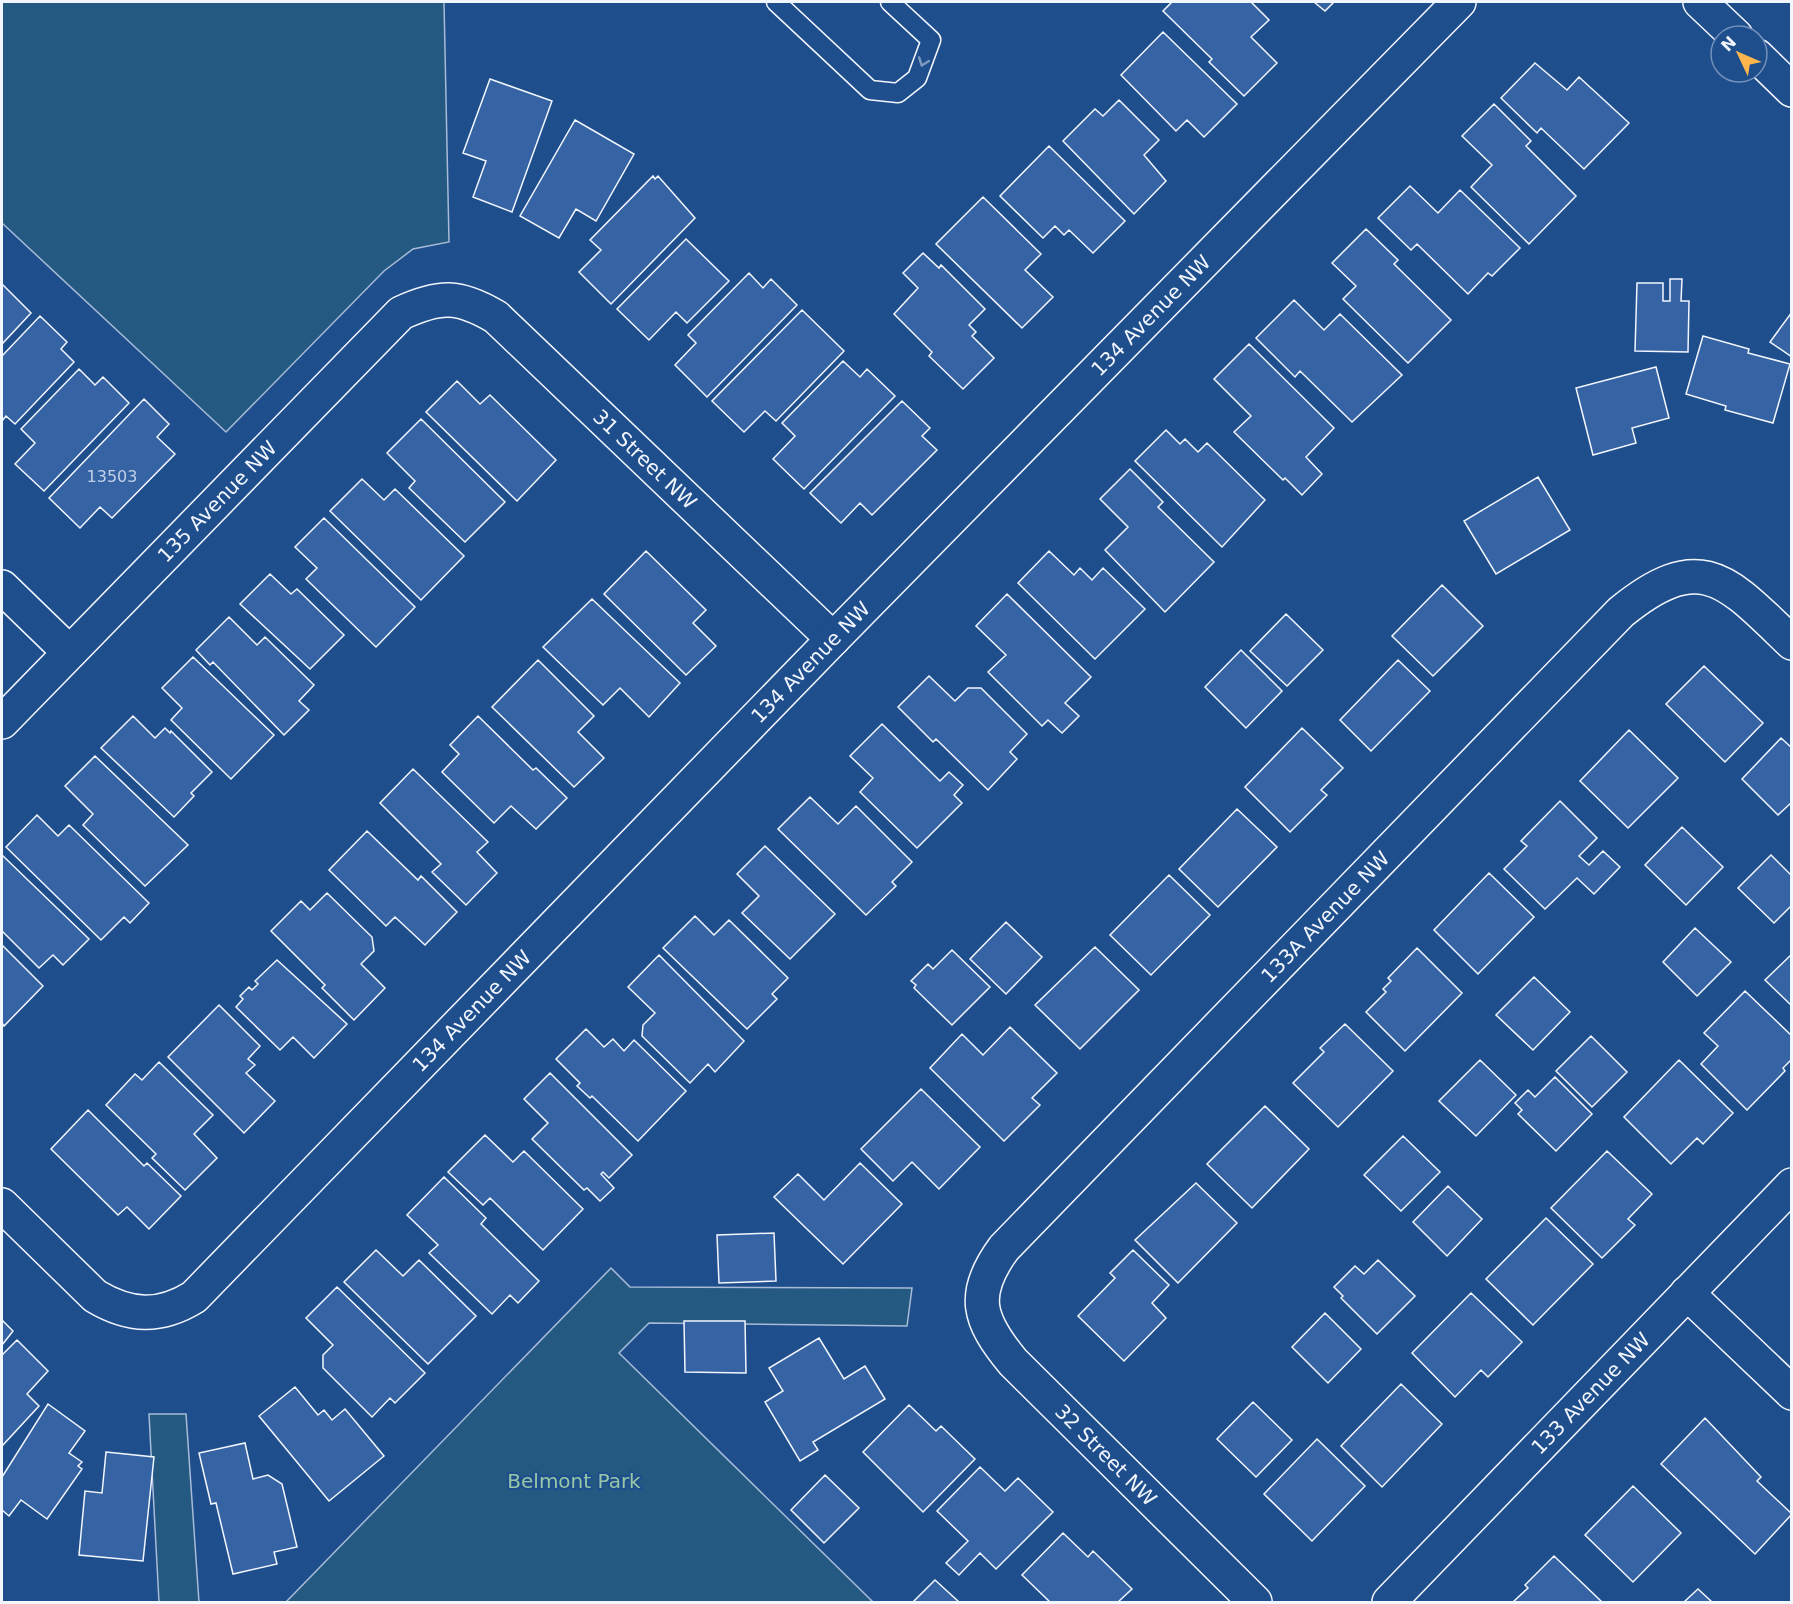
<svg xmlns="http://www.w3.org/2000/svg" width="1793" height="1604" font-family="'DejaVu Sans',sans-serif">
  <rect width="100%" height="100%" fill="#1f4e8c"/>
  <path fill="#245a82" stroke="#a8bbd7" stroke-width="1.5" d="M2,2H444L449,242L413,249L384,271L226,432L2,223Z
    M611,1268L630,1287L912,1288L907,1326L649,1323L619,1353L873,1602H286Z
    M149,1414H186L199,1602H159Z"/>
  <path fill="#3563a3" stroke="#f2f6ff" stroke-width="1.5" d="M1172,2H1251L1269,20L1251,37L1277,63L1244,96L1209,62L1212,59L1163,11Z
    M1314,2H1334L1325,11Z
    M1163,32L1237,104L1204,137L1187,120L1176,131L1121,75Z
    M1535,63L1567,90L1579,77L1629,123L1584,169L1541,128L1537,133L1501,98Z
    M490,79L552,101L512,212L473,197L486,161L463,153Z
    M1119,100L1159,140L1144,155L1166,181L1134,214L1063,141L1095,109L1103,116Z
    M1494,104L1531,141L1526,146L1576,196L1529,244L1471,187L1492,165L1462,136Z
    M575,120L634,154L596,221L576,209L559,238L520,216Z
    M1049,146L1125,221L1093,253L1069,230L1064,235L1055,226L1043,238L1000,196Z
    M653,176L655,179L658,176L695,218L611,304L579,272L601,250L590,240Z
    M1410,186L1438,213L1460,190L1520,248L1492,276L1488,273L1468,294L1417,244L1411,250L1378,218Z
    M983,197L1041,254L1025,270L1053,297L1022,328L936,244Z
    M1366,229L1398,260L1394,264L1451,320L1408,363L1343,299L1356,286L1332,263Z
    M686,239L729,281L687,323L676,312L649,340L617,309Z
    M923,253L939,268L941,265L985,309L969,325L976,332L972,336L994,358L963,389L929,356L932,352L894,314L918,288L903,273Z
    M749,273L763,288L771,279L797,305L707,397L675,365L696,343L688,335Z
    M1670,279H1682L1681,301H1689L1688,352L1635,351L1637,283H1663V301H1670Z
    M2,284L31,313L2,344Z
    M1294,300L1324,330L1340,314L1402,375L1352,422L1300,371L1295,377L1256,338Z
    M802,310L844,351L776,421L765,411L744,432L712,401Z
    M1792,312V357L1770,342Z
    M40,316L67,342L61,349L74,362L15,424L6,416L2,421V356Z
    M1703,336L1749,349L1748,353L1790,364L1773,423L1725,410L1726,406L1686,394Z
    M1249,344L1334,428L1306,457L1322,474L1302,495L1285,478L1283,480L1234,432L1251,416L1214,379Z
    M843,361L860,377L867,369L895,396L804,489L773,459L795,436L782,423Z
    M1656,367L1669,418L1632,428L1636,443L1593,455L1576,388Z
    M79,369L95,385L103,377L129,403L44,491L15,464L35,443L21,429Z
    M457,381L480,404L490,395L556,460L517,501L426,412Z
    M144,399L169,424L157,437L175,454L112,518L100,507L80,528L49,498Z
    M902,401L930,428L922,436L937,450L872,515L860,503L841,523L810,493Z
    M421,419L505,502L465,542L409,488L415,481L387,453Z
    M1166,430L1180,444L1185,439L1198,452L1207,443L1265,500L1222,547L1135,461Z
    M1130,469L1163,502L1158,507L1214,562L1165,612L1105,550L1128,527L1100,499Z
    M1538,477L1570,530L1496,574L1464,521Z
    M362,479L384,500L395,489L464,556L421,600L330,511Z
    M324,518L415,607L376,647L306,579L317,568L295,547Z
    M646,551L706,610L693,623L716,646L686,675L604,594Z
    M1049,551L1074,575L1080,568L1092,580L1103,568L1145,609L1095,659L1018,583Z
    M270,574L291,594L297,589L344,635L310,669L240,604Z
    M1442,585L1483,626L1433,676L1392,636Z
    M1007,594L1091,677L1065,703L1079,716L1062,733L1048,720L1042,726L988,672L1006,655L976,626Z
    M592,599L680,683L649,717L620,688L603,705L543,647Z
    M1286,614L1323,650L1287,686L1250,651Z
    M229,617L257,645L265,637L314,685L299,701L309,710L284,735L213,662L210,665L196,650Z
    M1241,650L1282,691L1246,728L1205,687Z
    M193,657L274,735L231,779L171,720L182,708L162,688Z
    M538,660L594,716L578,732L604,758L574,787L492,707Z
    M1398,660L1430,691L1371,751L1340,720Z
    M1704,666L1763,723L1725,762L1666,704Z
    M929,676L955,701L968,688H981L1027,734L1010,752L1017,759L988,790L936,739L933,742L898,707Z
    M133,716L155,738L165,728L170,733L171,731L212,772L191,793L194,796L174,817L101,748Z
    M478,716L533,770L536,768L567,798L536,829L511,806L494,823L442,772L459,754L450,745Z
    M882,724L940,781L949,772L963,785L954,795L962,803L917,848L860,792L873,778L850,756Z
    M1302,728L1343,768L1321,790L1327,795L1290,832L1245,787Z
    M1629,730L1678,778L1628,828L1580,781Z
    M1781,738L1792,748V802L1778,815L1742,779Z
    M95,756L188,845L145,886L83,825L93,814L65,786Z
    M413,769L488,842L477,852L497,873L466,905L432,872L441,864L380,803Z
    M810,797L838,824L856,806L912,862L892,882L896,886L866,915L778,829Z
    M1560,801L1597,838L1579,856L1589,865L1603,851L1620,867L1594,894L1577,878L1545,909L1504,869L1527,846L1521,841Z
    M1237,809L1277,847L1218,907L1179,869Z
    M37,815L58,836L69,825L149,903L130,923L124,917L101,940L6,847Z
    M1682,827L1723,867L1686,905L1645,865Z
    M367,831L418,880L421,876L457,912L425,945L395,917L386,926L329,870Z
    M765,846L835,914L790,959L742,913L759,896L737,874Z
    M2,855L89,939L63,965L53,955L39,968L2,931Z
    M1771,855L1792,876V905L1774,923L1738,888Z
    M1489,873L1534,917L1478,974L1434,930Z
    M1169,875L1210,915L1151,975L1110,935Z
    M327,893L372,937L374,951L361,964L385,988L354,1020L322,988L325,985L271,931L301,901L310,910Z
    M695,916L714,935L729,920L788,978L772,994L777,999L747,1029L663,948Z
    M1006,922L1042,957L1006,994L970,959Z
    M1695,928L1731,962L1697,996L1663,962Z
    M2,945L43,986L4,1026L2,1023Z
    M1095,947L1139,990L1080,1049L1035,1005Z
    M1417,948L1462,993L1405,1051L1366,1012L1386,992L1383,989L1391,981L1388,978Z
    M952,950L990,987L952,1025L914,988L916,985L911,981L928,964L933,969Z
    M1792,954V1006L1765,980Z
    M659,955L744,1041L715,1072L708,1064L690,1083L642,1036L643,1025L655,1013L628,987Z
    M277,960L347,1024L314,1058L293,1037L280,1050L236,1007L243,999L240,996L249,987L252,990L258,984L255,981Z
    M1534,977L1570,1012L1533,1050L1496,1015Z
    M1745,991L1792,1036V1059L1783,1068L1785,1071L1747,1110L1701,1064L1718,1046L1704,1033Z
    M219,1005L260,1046L248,1059L255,1065L246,1073L275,1101L244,1133L168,1057Z
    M1345,1024L1393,1071L1338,1127L1293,1083L1324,1052L1320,1048Z
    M1010,1027L1057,1073L1032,1098L1040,1105L1004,1141L930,1068L962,1034L983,1055Z
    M586,1029L604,1047L613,1039L624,1051L634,1040L686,1091L638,1141L592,1096L590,1098L577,1086L580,1083L556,1059Z
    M1591,1036L1627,1072L1592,1107L1556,1071Z
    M1480,1060L1516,1095L1476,1136L1439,1101Z
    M1679,1060L1733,1113L1703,1144L1697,1138L1671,1164L1624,1117Z
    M159,1062L213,1115L194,1134L217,1158L185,1190L152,1158L156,1154L106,1105L135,1074L142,1080Z
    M550,1073L632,1155L609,1178L603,1172L601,1174L614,1188L600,1201L587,1188L584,1190L532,1139L548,1123L524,1099Z
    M1555,1077L1592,1114L1556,1151L1518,1114L1522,1110L1515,1103L1528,1090L1535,1097Z
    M921,1089L980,1147L939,1189L912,1162L893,1181L861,1149Z
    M1265,1106L1309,1149L1252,1208L1207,1164Z
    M88,1110L144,1166L147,1163L181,1196L149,1229L127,1207L118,1215L51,1149Z
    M485,1135L513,1162L524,1151L583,1209L543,1250L490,1198L483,1205L448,1172Z
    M1403,1136L1440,1172L1401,1211L1364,1175Z
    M1607,1151L1652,1194L1628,1219L1635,1225L1602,1258L1551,1208Z
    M860,1163L902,1204L843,1264L774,1197L798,1174L824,1200Z
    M444,1177L486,1218L481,1224L539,1281L518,1303L510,1295L492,1314L429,1253L438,1245L407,1215Z
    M1196,1183L1237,1223L1178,1283L1135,1240Z
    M1448,1186L1482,1219L1447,1256L1413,1222Z
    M1546,1218L1593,1264L1533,1325L1486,1279Z
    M774,1233L776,1281L719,1283L717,1235Z
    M376,1250L403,1276L419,1260L476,1316L428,1364L344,1282Z
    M1133,1250L1169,1285L1152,1303L1166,1318L1124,1361L1078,1316L1115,1278L1110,1273Z
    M1378,1260L1415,1296L1377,1334L1341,1298L1343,1296L1334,1287L1355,1266L1364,1274Z
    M337,1287L425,1373L395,1403L390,1398L372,1417L323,1368V1355L333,1345L306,1318Z
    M1471,1293L1522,1342L1488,1377L1481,1370L1455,1397L1412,1353Z
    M1325,1313L1361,1349L1328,1383L1292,1347Z
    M2,1320L13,1331L2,1345Z
    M684,1321H745L746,1373L685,1372Z
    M819,1338L844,1379L865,1366L885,1399L813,1442L818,1450L800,1461L765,1402L783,1391L769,1368Z
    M17,1340L48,1371L27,1394L39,1406L2,1446V1355Z
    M1401,1384L1442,1424L1382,1487L1341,1446Z
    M295,1387L318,1415L324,1410L332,1420L345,1409L384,1456L329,1501L259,1416Z
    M1253,1402L1292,1440L1256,1477L1217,1439Z
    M48,1404L85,1431L69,1453L82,1462L78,1466L82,1469L47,1519L21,1500L9,1516L2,1510V1477Z
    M909,1405L936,1431L941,1426L975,1459L923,1512L863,1452Z
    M1705,1418L1761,1477L1757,1481L1792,1514L1755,1554L1661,1464Z
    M1317,1439L1365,1486L1312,1541L1264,1494Z
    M245,1443L253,1479L268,1475L282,1484L297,1547L274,1552L277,1564L233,1574L216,1503L211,1504L199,1453Z
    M106,1452L154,1457L143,1561L79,1555L85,1491L102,1493Z
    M980,1467L1005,1491L1018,1478L1053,1512L996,1569L980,1553L959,1575L946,1563L968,1541L937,1511Z
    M825,1475L859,1508L824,1543L791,1510Z
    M1633,1486L1681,1533L1633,1582L1585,1535Z
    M1063,1533L1088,1557L1093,1551L1132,1589L1118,1602H1050L1022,1575Z
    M1554,1556L1602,1602H1513L1528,1588L1525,1585Z
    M935,1580L959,1602H913Z
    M1698,1589L1712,1602H1684Z"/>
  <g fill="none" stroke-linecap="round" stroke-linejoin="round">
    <defs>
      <path id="lane" d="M776,2L870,90L898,93L917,78L931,40L890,2"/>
      <g id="street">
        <path d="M2,587L69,652"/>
        <path id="s1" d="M2,722L401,313C440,295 459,295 496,317L833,639"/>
        <path id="s2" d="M2,1205L95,1296C130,1317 160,1318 194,1297L833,639L1459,2"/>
        <path d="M1687,1293L1792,1393"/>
        <path id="s3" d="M1255,1602L1013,1362C978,1320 970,1294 1004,1248L1621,612C1702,546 1728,582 1792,643"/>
        <path id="s4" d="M1389,1602L1792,1185"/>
      </g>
      <path id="secondary" d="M1700,2L1736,36
        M1757,56L1792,90"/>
    </defs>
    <use href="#lane" stroke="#f2f6ff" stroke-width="21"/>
    <use href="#street" stroke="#f2f6ff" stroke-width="36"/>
    <use href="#secondary" stroke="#f2f6ff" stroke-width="36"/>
    <use href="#lane" stroke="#1f4e8c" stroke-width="18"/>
    <use href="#street" stroke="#1f4e8c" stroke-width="33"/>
    <use href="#secondary" stroke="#1f4e8c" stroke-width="33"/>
  </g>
  <defs><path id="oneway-chevron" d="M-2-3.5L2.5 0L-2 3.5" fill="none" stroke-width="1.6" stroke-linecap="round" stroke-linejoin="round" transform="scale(1.5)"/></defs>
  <use stroke="#7e9ac0" href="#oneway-chevron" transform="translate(923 62) rotate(110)"/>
  <g text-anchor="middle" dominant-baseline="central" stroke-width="4.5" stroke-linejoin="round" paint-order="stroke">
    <g font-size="16" fill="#c3d1e8">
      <text x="112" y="476">13503</text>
    </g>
    <g font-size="20" fill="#f2f6ff" stroke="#1f4e8c">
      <text stroke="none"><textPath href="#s2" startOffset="1606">134 Avenue NW</textPath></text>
      <text stroke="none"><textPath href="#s1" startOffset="878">31 Street NW</textPath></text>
      <text stroke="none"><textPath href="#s1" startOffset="308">135 Avenue NW</textPath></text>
      <text stroke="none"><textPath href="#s2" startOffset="1120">134 Avenue NW</textPath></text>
      <text stroke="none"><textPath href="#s3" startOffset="930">133A Avenue NW</textPath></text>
      <text stroke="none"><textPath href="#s2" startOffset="634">134 Avenue NW</textPath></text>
      <text stroke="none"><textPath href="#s4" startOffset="290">133 Avenue NW</textPath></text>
      <text transform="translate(1106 1455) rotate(45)">32 Street NW</text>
    </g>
    <g font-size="20" fill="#97c8a6" stroke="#1f4e8c">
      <text x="574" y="1481">Belmont Park</text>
    </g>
  </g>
  <rect width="1793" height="1604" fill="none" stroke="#f2f6ff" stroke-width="6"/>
  <g transform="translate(1739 54) rotate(314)"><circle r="28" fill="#1f4e8c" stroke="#7391ba" stroke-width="1.5"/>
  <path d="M0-4.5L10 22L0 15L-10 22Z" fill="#ffb74d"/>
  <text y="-9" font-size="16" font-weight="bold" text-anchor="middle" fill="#f2f6ff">N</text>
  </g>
</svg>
